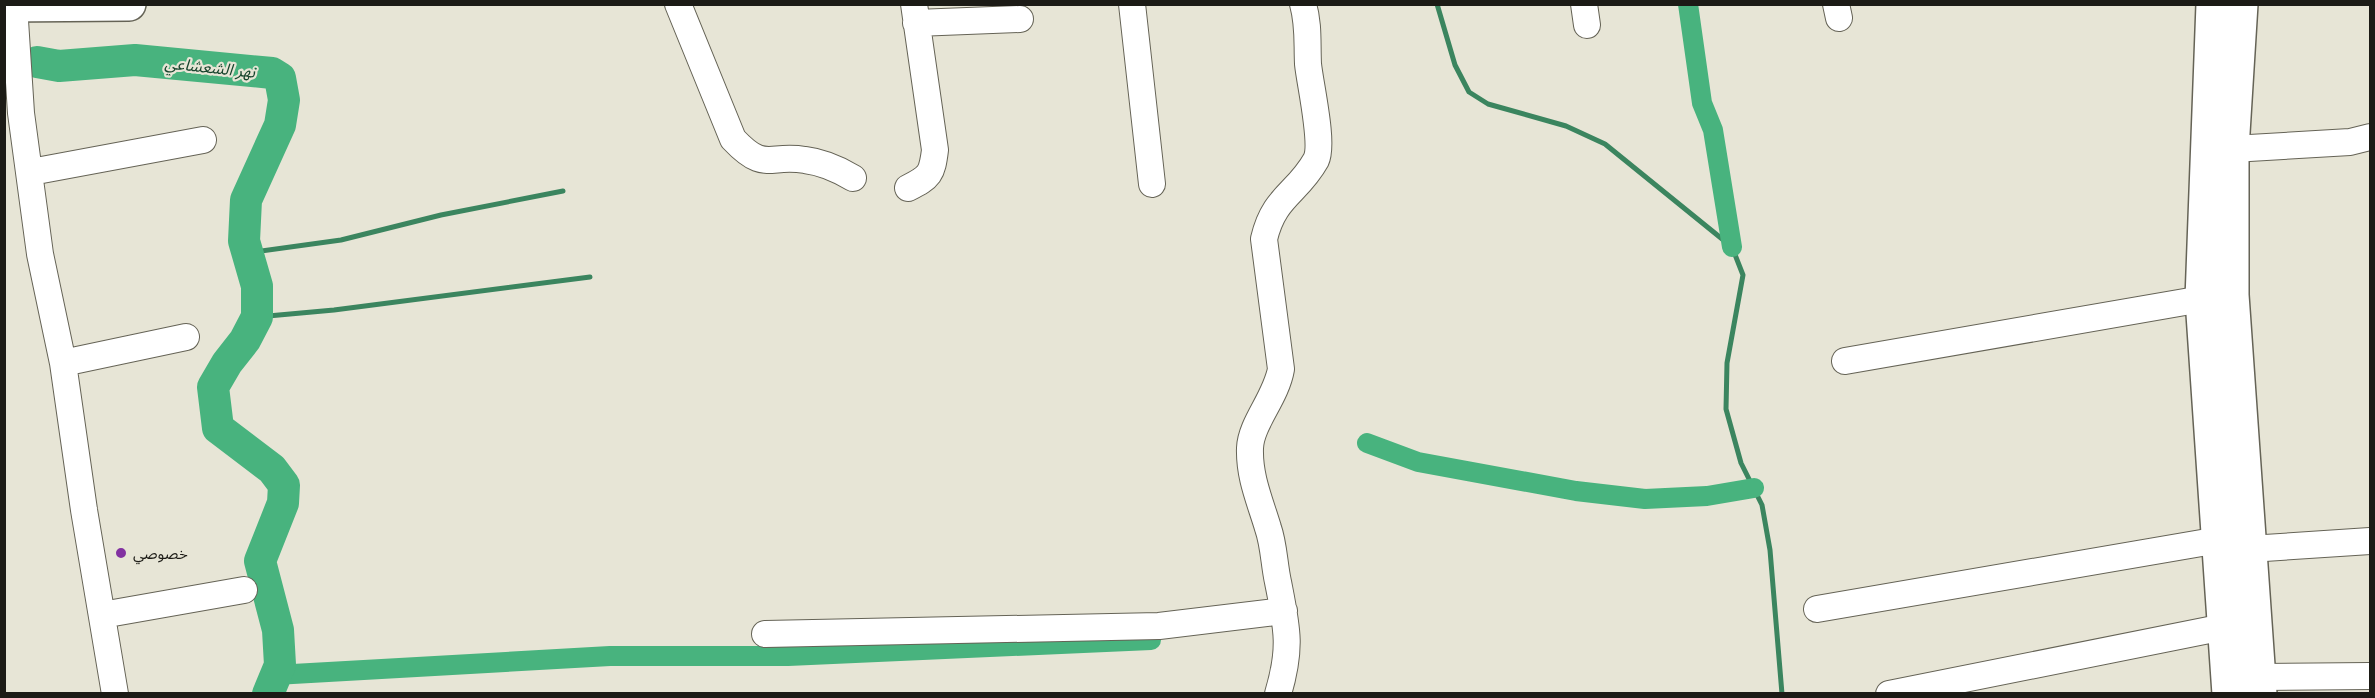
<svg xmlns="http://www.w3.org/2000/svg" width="2375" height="698" font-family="'Open Sans','Noto Sans Arabic',sans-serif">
  <rect width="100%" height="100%" fill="#e7e5d6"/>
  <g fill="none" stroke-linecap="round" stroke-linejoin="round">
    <path stroke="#3b855f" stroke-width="5" d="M1437,4L1455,65L1469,92L1488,104L1566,126L1605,144L1732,247L1743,275L1727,363L1726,409L1741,463L1762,505L1770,550L1782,694
      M247,253L341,240L441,215L563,191
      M257,317L334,310L590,277"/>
    <path stroke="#48b37e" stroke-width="20" d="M1688,4L1702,103L1713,130L1732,247
      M1367,443L1418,462L1576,491L1645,499L1707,496L1754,488
      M275,675L610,656H788L1151,640"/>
    <path stroke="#48b37e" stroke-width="32" d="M37,62L59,66L135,60L272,73L280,78L284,100L280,125L246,200L244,241L257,286V317L245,340L227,363L213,387L218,428L272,469L284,485L283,503L260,561L278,630L280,665L268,694"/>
    <defs>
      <path id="minor" d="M678,4L733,139C765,173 768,154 805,160C822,162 838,169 853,178
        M1132,4L1152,184
        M1584,4L1587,25
        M1836,4L1839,18
        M14,5L21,113L40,254L63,363L84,510L115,694
        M916,23L1020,19
        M2232,149L2350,142L2370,137
        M31,172L203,140
        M908,188C930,177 932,174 935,150L914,4
        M1845,361L2202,299
        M63,363L186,337
        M2249,549L2370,541
        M1817,609L2219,540
        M102,615L244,590
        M765,634L1159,626L1284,611
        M2259,677L2370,676
        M1278,694C1292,647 1287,628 1278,582C1274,564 1274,545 1268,528C1260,501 1249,477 1250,448C1251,423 1276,398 1281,369L1264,239C1274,196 1297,194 1316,160C1324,144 1310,84 1308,64C1307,43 1309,25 1303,4
        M1889,694L2224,627"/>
      <path id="major" d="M2213,4L2202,299L2229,694
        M2241,4L2232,149V295L2260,694
        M4,5L129,4"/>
    </defs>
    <use href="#minor" stroke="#656356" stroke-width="28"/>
    <use href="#major" stroke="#656356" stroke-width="36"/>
    <use href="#minor" stroke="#fff" stroke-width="26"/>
    <use href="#major" stroke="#fff" stroke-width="33"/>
  </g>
  <circle fill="#8231a1" stroke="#e7e5d6" stroke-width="2" cx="121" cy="553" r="6"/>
  <g text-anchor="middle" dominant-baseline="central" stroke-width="4.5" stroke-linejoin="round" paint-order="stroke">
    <g font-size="15" fill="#1c1b16" stroke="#e7e5d6" text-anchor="start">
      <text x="133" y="553">خصوصي</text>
    </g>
    <g font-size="16" font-style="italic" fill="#18452e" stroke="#e7e5d6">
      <text transform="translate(210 67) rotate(6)">نهر الشعشاعي</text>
    </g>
  </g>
  <rect width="2375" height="698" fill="none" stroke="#1c1b16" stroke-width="12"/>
</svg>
